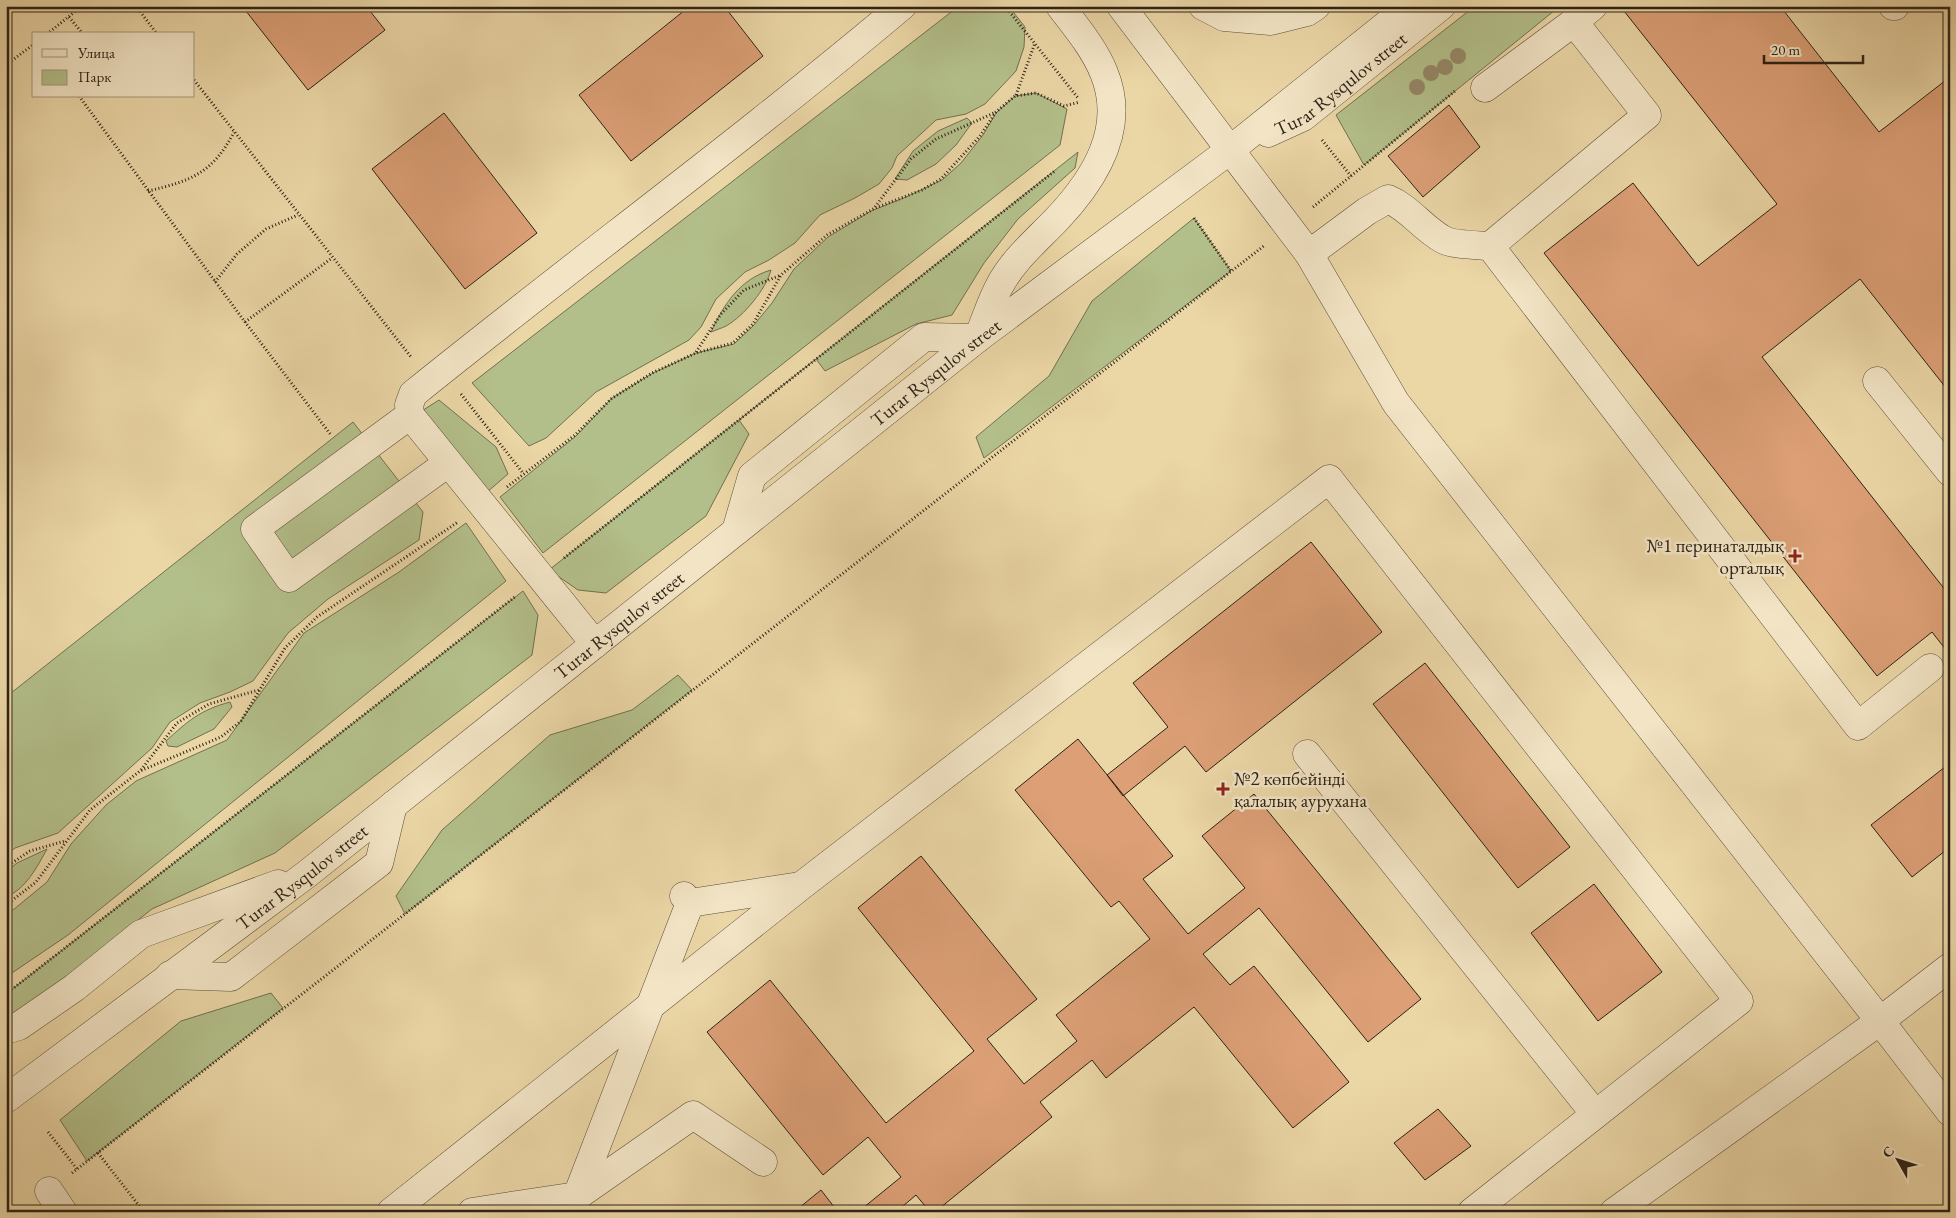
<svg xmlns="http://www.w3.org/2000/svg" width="1956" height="1218" font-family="'EB Garamond',serif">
  <rect width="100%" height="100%" fill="#ebd6a6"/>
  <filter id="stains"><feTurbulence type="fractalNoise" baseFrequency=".004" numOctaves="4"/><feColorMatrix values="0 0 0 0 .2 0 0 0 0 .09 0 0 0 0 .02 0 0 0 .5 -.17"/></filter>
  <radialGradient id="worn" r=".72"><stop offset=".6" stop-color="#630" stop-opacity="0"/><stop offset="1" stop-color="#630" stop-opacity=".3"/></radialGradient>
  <path fill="#b3bf8a" stroke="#707050" d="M959,6H1005L1010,8L1025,27L1024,47L1016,71L985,104L966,114L936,120L897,156L892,168L879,184L855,198L820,215L795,243L769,260L745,272L716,299L701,327L689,340L596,392L546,438L529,446L472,383Z
    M1475,6H1560L1364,165L1336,115Z
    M1036,93L1067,109L1060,145L543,553L500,497L576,436L612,398L653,373L696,353L734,344L753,326L772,303L794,269L828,237L871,211L906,197L942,180L961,163L983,135L996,113L1015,96Z
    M967,118L972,123L956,145L936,164L907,180L895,179L913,151L938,131Z
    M1078,152L1075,168L1018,219L984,263L952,315L916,324L825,371L816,359L739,420L749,434L706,516L606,593L578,590L549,570Z
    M1194,218L1231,271L984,458L976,437L1049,376L1092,301Z
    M771,270C766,289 744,316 726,326C722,328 716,330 711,332C724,304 740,279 771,270Z
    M439,400L496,447L508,474L486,493L417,414Z
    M353,422L423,512L419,540L328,599L288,633L253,681L230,692L200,703L170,722L152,748L58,833L15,848L6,856V697Z
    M466,523L506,581L68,935L6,977V912L13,910L47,882L71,844L106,805L136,781L227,740L304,633L399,572Z
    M523,591L538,615L532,655L275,853L152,909L15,1017L6,1020V994Z
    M678,675L692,690L405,914L396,896L442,830L550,735L632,710Z
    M230,702L232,707L214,729L177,747L168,746L166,741C188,721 200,710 230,702Z
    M47,849C37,867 26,889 6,897V872L17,863Z
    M271,993L283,1008L87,1161L60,1120L181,1021Z"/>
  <path fill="#dc9f76" stroke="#2d2216" d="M242,6H366L385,30L308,90Z
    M690,6H724L763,56L631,161L579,95Z
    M1630,6H1780L1879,132L1950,77V393L1860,279L1762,357L1950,596V618L1947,620L1950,623V655L1932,632L1877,676L1544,253L1633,183L1698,266L1777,204L1624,11Z
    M1449,105L1480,147L1423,197L1388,156Z
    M444,113L537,233L465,289L372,169Z
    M1311,542L1382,632L1206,772L1185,746L1123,796L1107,775L1168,727L1133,683Z
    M1425,663L1570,847L1518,888L1373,704Z
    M1078,739L1173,856L1143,879L1188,934L1245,888L1202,836L1254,794L1421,999L1368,1042L1259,908L1203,954L1230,985L1254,966L1349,1082L1293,1128L1194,1007L1106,1078L1092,1060L1040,1102L1052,1117L935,1212H930L916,1195L896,1212H858L901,1177L868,1137L823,1175L707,1032L770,980L886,1123L974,1051L858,908L921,856L1037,999L987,1039L1024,1084L1077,1041L1056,1015L1150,939L1119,901L1111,907L1015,790Z
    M1950,763V847L1912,877L1871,825Z
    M1594,884L1662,972L1598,1021L1531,933Z
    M1438,1109L1471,1146L1425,1180L1394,1143Z
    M821,1190L838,1212H794Z"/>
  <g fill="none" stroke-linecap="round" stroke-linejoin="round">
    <defs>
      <g id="minor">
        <path d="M1121,6L1309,254L1396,403L1880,1021L1950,967"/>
        <path d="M1203,6L1224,17L1271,21L1307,12L1316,6"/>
        <path d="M1593,6L1574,22L1647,115L1490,246L1858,726L1930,668"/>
        <path d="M1893,6H1895"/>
        <path d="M1485,88L1574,22"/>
        <path id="s1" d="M1268,133L1303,117L1441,6"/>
        <path d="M1309,254L1367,211L1388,199C1410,208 1423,229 1444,240C1454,245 1478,245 1490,246"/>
        <path d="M978,338C985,321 991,301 1000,285C1013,260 1037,240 1057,219C1094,180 1127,129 1104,73C1094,48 1076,27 1060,6"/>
        <path d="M1877,381L1950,472"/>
        <path d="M410,415L255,529L289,578L448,463"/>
        <path d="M736,531L752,476L924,337L978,338"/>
        <path d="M595,644L410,415L409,405L413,394C575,263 743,140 902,6"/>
        <path d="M1307,754L1595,1114"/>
        <path d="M690,903L800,886"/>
        <path d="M170,975L231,977L379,863L393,805"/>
        <path d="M6,1030L19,1026L74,988L141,934L278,884"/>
        <path id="s2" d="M6,1099L307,874L978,338L1230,150L1410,6"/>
        <path d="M49,1191L63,1212"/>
        <path d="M391,1212L801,886L1329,479L1739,1001L1472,1212"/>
        <path d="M472,1212L577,1196L693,1115L763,1162"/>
        <path d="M573,1212L577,1196L690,903L684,896"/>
        <path d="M1614,1212L1880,1021L1950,1112"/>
      </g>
    </defs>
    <use href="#minor" stroke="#5c4f3a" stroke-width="29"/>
    <path stroke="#2d2216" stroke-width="3" stroke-dasharray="1 2.5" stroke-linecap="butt" d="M136,6L157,34
      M1005,6L1078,98
      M69,17L83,34
      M47,34L82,6
      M6,65L34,44
      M194,80L411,357
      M1016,95L1035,43
      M79,96L245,322L331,435
      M1322,140L1351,176
      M148,191C191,181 213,173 234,132
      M875,207L911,159L936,139L994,113
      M1313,207L1455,91
      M1194,218L1231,271
      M215,282L237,254L266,229L298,215
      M245,322L332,258
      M696,352L721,314L744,290L781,275
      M461,394L523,473
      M507,487L575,435L611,399L652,373L696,353L733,343L753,324L781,275L827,235L875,208L922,190L941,179L980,136L996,112L1015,96L1036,93L1064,106L1080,102
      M564,558L1056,170
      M141,770L177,723L209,704L259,690
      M6,867L30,851L65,841
      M6,905L36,882L90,810L140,771L221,737L241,721L285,648L317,617L458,522
      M6,994L516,596
      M48,1132L77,1169
      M98,1153L144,1212
      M72,1173L1265,245"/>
    <use href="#minor" stroke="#f2e4c5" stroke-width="28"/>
  </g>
  <g fill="#958867">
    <circle cx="1458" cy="56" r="8"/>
    <circle cx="1445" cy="67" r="8"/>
    <circle cx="1431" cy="73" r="8"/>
    <circle cx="1417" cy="87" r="8"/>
  </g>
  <g fill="#8f2418" stroke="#f2e4c5" stroke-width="2">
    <path d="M1792.5 548.5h5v5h5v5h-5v5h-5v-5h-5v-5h5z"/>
    <path d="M1220.5 781.5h5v5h5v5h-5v5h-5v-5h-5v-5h5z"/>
  </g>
  <g text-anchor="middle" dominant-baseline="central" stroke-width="5" stroke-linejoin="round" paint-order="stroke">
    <g font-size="19" fill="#2d2216" stroke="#f2e4c5">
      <text stroke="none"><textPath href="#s1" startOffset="88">Turar Rysqulov street</textPath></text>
      <text stroke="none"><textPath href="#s2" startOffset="1180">Turar Rysqulov street</textPath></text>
      <text stroke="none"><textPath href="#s2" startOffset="775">Turar Rysqulov street</textPath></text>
      <text stroke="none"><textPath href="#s2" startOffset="370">Turar Rysqulov street</textPath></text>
    </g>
    <g font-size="19" fill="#2d2216" stroke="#f2e4c5" text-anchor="end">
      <text x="1784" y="545">№1 перинаталдық<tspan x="1784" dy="22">орталық</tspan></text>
      <text x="1234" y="778" text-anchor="start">№2 көпбейінді<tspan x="1234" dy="22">қалалық аурухана</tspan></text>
    </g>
  </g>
  <rect width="1956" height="1218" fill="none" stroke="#ebd6a6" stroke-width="25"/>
  <rect x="8" y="8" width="1941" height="1203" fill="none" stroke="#2d2216" stroke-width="2.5"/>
  <rect x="12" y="12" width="1931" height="1193" fill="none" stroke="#2d2216"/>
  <rect x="32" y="32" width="162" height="65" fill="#f2e4c5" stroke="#a3967f"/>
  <rect x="42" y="49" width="25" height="8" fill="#f2e4c5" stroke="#a3967f"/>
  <text x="78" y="58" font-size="15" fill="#2d2216">Улица</text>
  <rect x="42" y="70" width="25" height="15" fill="#b3bf8a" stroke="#a3967f"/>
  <text x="78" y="82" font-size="15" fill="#2d2216">Парк</text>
  <g transform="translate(1898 1160) rotate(309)" stroke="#f2e4c5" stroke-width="4" paint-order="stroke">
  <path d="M0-4L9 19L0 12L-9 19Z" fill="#2d2216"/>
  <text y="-8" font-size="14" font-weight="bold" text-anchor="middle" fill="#2d2216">С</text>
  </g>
  <path d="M1764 55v8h99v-8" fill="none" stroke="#2d2216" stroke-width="2.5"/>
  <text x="1771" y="55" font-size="15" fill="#2d2216" stroke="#f2e4c5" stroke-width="4" paint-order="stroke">20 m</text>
  <rect width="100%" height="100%" filter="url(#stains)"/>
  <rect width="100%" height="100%" fill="url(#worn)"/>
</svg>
